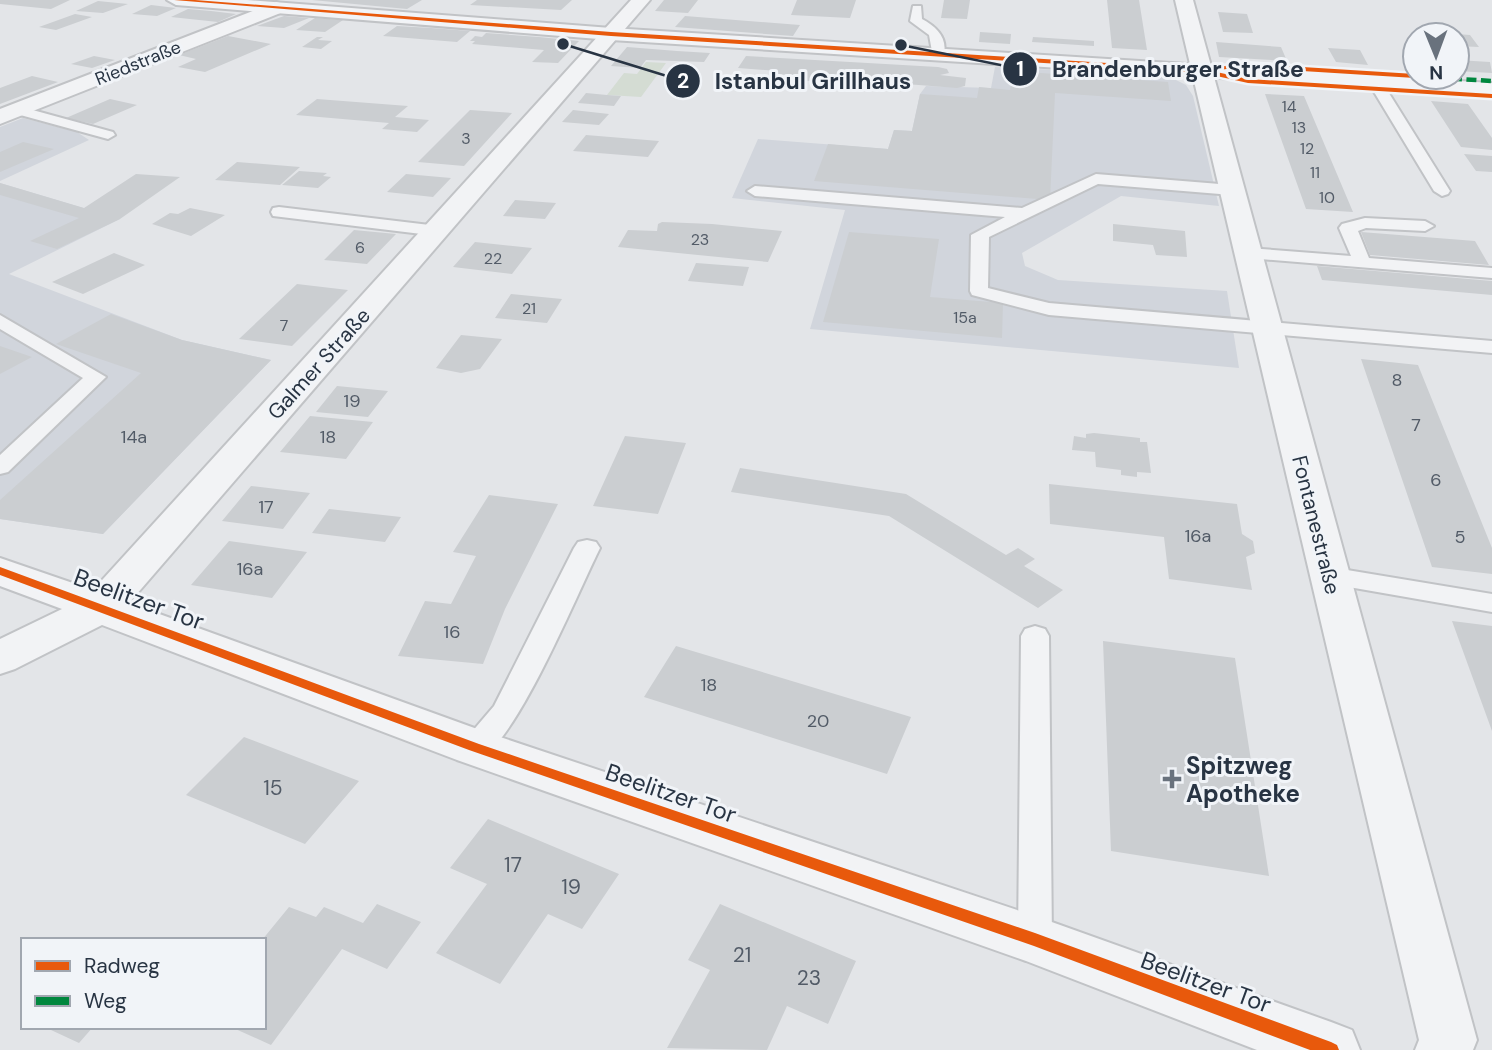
<svg xmlns="http://www.w3.org/2000/svg" width="1492" height="1050" font-family="'DM Sans',sans-serif">
  <rect width="100%" height="100%" fill="#e3e5e8"/>
  <path fill="#d1d5dc" d="M995,67L1168,76L1186,85L1193,96L1219,206L1121,196L1022,253L1025,266L1058,280L1227,291L1239,368L810,329L845,210L732,198L758,139L888,149L894,130L912,131L920,94L926,86L991,88Z
    M23,118L77,132L89,140L0,181V127Z
    M0,183L120,219L9,274L182,340L271,360L103,534L0,519Z"/>
  <path fill="#d4dcd3" d="M646,62L666,63L641,97L607,95L624,73L637,74Z"/>
  <path fill="#cbced1" d="M0,0H70L51,9L0,4Z
    M312,0H422L407,9Z
    M477,0H572L561,10L470,5Z
    M664,0H698L688,13L655,11Z
    M797,0H856L850,18L791,15Z
    M944,0H970L967,19L941,18Z
    M1107,0H1139L1147,50L1112,48Z
    M98,1L128,4L103,13L76,11Z
    M151,5L176,8L157,16L132,14Z
    M188,9L211,11L236,14L218,22L171,17Z
    M1218,12L1247,14L1253,33L1223,32Z
    M75,14L92,17L56,30L39,27Z
    M284,16L309,18L284,28L257,26Z
    M685,16L800,25L793,36L675,27Z
    M315,18L343,20L325,32L296,30Z
    M397,26L431,28L470,31L457,42L383,36Z
    M980,32L1011,34L1010,44L979,42Z
    M486,33L539,37L579,41L558,63L532,62L544,50L472,44L475,41H470L475,36L482,37Z
    M1457,34L1470,35L1479,47L1457,46Z
    M228,36L271,44L205,72L178,67L196,59L179,55Z
    M317,37H323L318,40L332,41L321,49L302,47Z
    M1033,37L1094,41V46L1032,42Z
    M1216,42L1281,47L1287,61L1219,57Z
    M627,47L677,51L710,53L704,62L646,60L640,68L611,66Z
    M1328,48L1360,50L1368,65L1336,62Z
    M94,56L115,60L92,68L71,64Z
    M746,56L938,67L947,69L949,73L940,75L966,78L965,86L957,88L829,78L813,77L811,81L787,80L789,75L775,74L777,71L738,68Z
    M1457,60L1490,62L1492,73L1457,71Z
    M1013,71L1168,82L1171,101L1055,93L1050,200L814,181L828,144L888,149L894,130L912,131L920,94L977,98L979,87L1010,90Z
    M32,76L58,82L0,104V88Z
    M586,93L607,95L621,96L614,106L578,103Z
    M1265,94L1304,96L1353,212L1306,209Z
    M110,99L137,105L93,124L66,118Z
    M317,99L408,106L395,117L429,120L417,132L382,129L389,123L296,115Z
    M1431,101L1468,104L1492,138V150L1461,147Z
    M470,110L512,113L464,166L418,162Z
    M573,110L609,114L599,125L562,122Z
    M586,135L659,141L648,157L573,151Z
    M23,142L54,149L0,172V152Z
    M1464,154L1492,156V172L1476,171Z
    M237,162L300,167L280,185L215,180Z
    M299,171L327,173L323,176L331,177L318,188L282,185Z
    M136,174L180,177L120,219L57,249L30,241L79,218L0,195V183L84,208Z
    M406,174L451,178L433,197L387,192Z
    M515,200L556,203L545,219L503,216Z
    M190,208L225,215L191,236L152,224L170,213L178,214Z
    M662,222L712,224L782,231L768,262L618,247L628,230L657,231L658,224Z
    M1113,224L1185,231L1187,257L1156,255L1153,245L1113,241Z
    M354,230L396,234L367,264L324,260Z
    M849,232L939,239L930,297L1003,303L1002,338L823,322Z
    M1361,232L1475,241L1489,265L1370,255Z
    M475,242L532,248L512,274L453,267Z
    M114,253L145,265L83,294L52,282Z
    M696,263L749,267L743,286L688,281Z
    M1317,266L1492,281V295L1322,280Z
    M297,284L348,290L292,346L239,339Z
    M511,294L562,299L547,323L495,318Z
    M111,314L182,340L271,360L103,534L0,519V500L141,373L56,344Z
    M461,335L502,339L480,369L461,373L436,368Z
    M0,346L32,357L0,374Z
    M1361,359L1418,365L1492,548V574L1432,567Z
    M337,386L388,391L368,417L316,412Z
    M310,416L373,422L346,459L280,452Z
    M1094,433L1140,438V442H1147L1151,473L1137,472V477L1121,475V470L1096,467L1095,452L1072,450L1074,436L1086,438V434Z
    M625,436L686,443L658,514L593,506Z
    M740,468L906,494L1006,555L1018,548L1035,559L1024,566L1063,590L1038,608L889,516L731,492Z
    M1049,484L1237,504L1242,534L1253,541L1255,553L1246,557L1252,590L1169,579L1164,537L1050,524Z
    M251,486L310,493L283,529L222,521Z
    M489,495L558,504L505,609L483,664L398,656L425,601L451,604L476,556L453,552Z
    M329,509L401,517L385,542L312,533Z
    M229,541L307,552L272,598L191,585Z
    M1452,621L1492,626V731Z
    M1103,641L1235,658L1269,876L1111,851Z
    M676,646L911,717L887,774L644,697Z
    M244,737L359,781L305,844L186,795Z
    M488,819L619,874L582,929L548,914L500,984L436,953L487,884L450,868Z
    M377,904L421,922L387,969L342,949L271,1045L231,1027H264V940H262L289,907L316,917L324,907L363,923Z
    M720,904L856,961L828,1024L787,1006L767,1050L667,1048L710,970L688,960Z
    M54,1027H93L79,1043L51,1030Z"/>
  <g fill="none" stroke-linecap="round" stroke-linejoin="round">
    <defs>
      <path id="service" d="M913,6H921L922,19C937,27 949,39 943,57H933L929,35L910,21Z
        M1370,79L1382,82L1450,191L1448,194L1442,196L1434,191L1368,82Z
        M18,106L113,132L115,135L108,139L13,113V107Z
        M1096,174L1232,185L1240,190L1232,195L1098,184L989,237L988,288L1049,303L1492,341V353L1049,315L972,295L970,291L971,235L1005,217L755,196L747,191L755,186L1022,208Z
        M279,207L438,226L447,231L438,236L273,216L271,212L273,208Z
        M1365,218L1425,221L1434,226L1425,231L1366,228L1358,231L1369,258L1492,268V278L1248,258L1239,253L1248,248L1351,256L1339,228L1342,224Z
        M0,315L106,377L8,472L0,474V455L83,378L0,329Z
        M587,540L596,542L600,548C578,592 520,733 484,755C477,760 471,757 463,755L459,747L494,706L574,548L578,542Z
        M1329,567L1492,594V612L1320,582L1316,576L1320,570Z
        M1035,626L1045,629L1049,636L1052,940L1047,951L1035,955L1023,951L1018,940L1021,636L1025,629Z"/>
      <path id="minor" d="M631,0H650L129,603L491,734L1035,916L1331,1022L1352,1030L1360,1050H1257L1026,961L457,760L102,625L15,669L0,674V639L62,609L0,586V558L93,590Z
        M1175,0H1193L1477,1040L1473,1050H1415L1419,1040Z
        M276,2L283,4L285,8L283,12L0,124V109Z"/>
      <path id="tertiary" d="M167,0H247L611,28L1492,83V95L611,40L176,5Z"/>
    </defs>
    <use href="#service" stroke="#c1c3c6" stroke-width="4"/>
    <use href="#minor" stroke="#c1c3c6" stroke-width="4"/>
    <use href="#tertiary" stroke="#c1c3c6" stroke-width="4"/>
    <use href="#service" fill="#f2f3f5" fill-rule="evenodd"/>
    <use href="#minor" fill="#f2f3f5" fill-rule="evenodd"/>
    <use href="#tertiary" fill="#f2f3f5" fill-rule="evenodd"/>
    <path stroke="#00873e" stroke-width="4.5" stroke-dasharray="10 4.5" stroke-linecap="butt" d="M1423,77L1492,81"/>
    <defs>
      <path id="cycleway" d="M174,0H195L611,32L1203,69L1248,79L1492,94V98L1248,83L1203,73L611,36Z
        M1240,63L1415,74V77H1417L1415,78L1240,67L1213,71L1210,69Z
        M0,567L479,744L1035,933L1331,1042L1337,1045L1339,1050H1310L1034,946L469,750L0,575Z"/>
    </defs>
    <use href="#cycleway" stroke="#f1f4f8" stroke-width="5"/>
    <use href="#cycleway" fill="#e8590c" fill-rule="evenodd"/>
  </g>
  <path fill="#69727d" stroke="#f1f4f8" stroke-width="2.5" d="M1168.5 768.5h7v7h7v7h-7v7h-7v-7h-7v-7h7z"/>
  <g text-anchor="middle" dominant-baseline="central" stroke-width="6" stroke-linejoin="round" paint-order="stroke">
    <g font-size="16" fill="#525b67">
      <text x="1289" y="106">14</text>
      <text x="1299" y="127">13</text>
      <text x="466" y="138">3</text>
      <text x="1307" y="148">12</text>
      <text x="1315" y="172">11</text>
      <text x="1327" y="197">10</text>
      <text x="700" y="239">23</text>
      <text x="360" y="247">6</text>
      <text x="493" y="258">22</text>
      <text x="529" y="308">21</text>
      <text x="965" y="317">15a</text>
      <text x="284" y="325">7</text>
    </g>
    <g font-size="18" fill="#283443" stroke="#f1f4f8">
      <text transform="translate(138 63) rotate(-22)">Riedstraße</text>
    </g>
    <g font-size="18" fill="#525b67">
      <text x="1397" y="380">8</text>
      <text x="352" y="401">19</text>
      <text x="1416" y="425">7</text>
      <text x="134" y="437">14a</text>
      <text x="328" y="437">18</text>
      <text x="1436" y="480">6</text>
      <text x="266" y="507">17</text>
      <text x="1198" y="536">16a</text>
      <text x="1460" y="537">5</text>
      <text x="250" y="569">16a</text>
      <text x="452" y="632">16</text>
      <text x="709" y="685">18</text>
      <text x="818" y="721">20</text>
    </g>
    <g font-size="21" fill="#283443" stroke="#f1f4f8">
      <text transform="translate(319 364) rotate(-48)">Galmer Straße</text>
      <text transform="translate(1316 525) rotate(76)">Fontanestraße</text>
    </g>
    <g font-size="21" fill="#525b67">
      <text x="273" y="788">15</text>
      <text x="513" y="865">17</text>
      <text x="571" y="887">19</text>
      <text x="742" y="955">21</text>
      <text x="809" y="978">23</text>
    </g>
    <g font-size="24" fill="#283443" stroke="#f1f4f8">
      <text transform="translate(139 599) rotate(20)">Beelitzer Tor</text>
      <text transform="translate(671 793) rotate(19)">Beelitzer Tor</text>
      <text transform="translate(1206 982) rotate(20)">Beelitzer Tor</text>
    </g>
    <g font-size="24" font-weight="bold" fill="#283443" stroke="#f1f4f8" text-anchor="start">
      <text x="1186" y="765">Spitzweg<tspan x="1186" dy="28">Apotheke</tspan></text>
    </g>
  </g>
  <path fill="none" stroke="#283443" stroke-width="2.5" d="M901 45L1020 69M563 44L683 81"/>
  <g fill="#283443" stroke="#f1f4f8" stroke-width="2.5">
    <circle cx="901" cy="45" r="7"/>
    <circle cx="563" cy="44" r="7"/>
    <circle cx="1020" cy="69" r="18"/>
    <circle cx="683" cy="81" r="18"/>
  </g>
  <g font-size="21" text-anchor="middle" font-weight="bold" fill="#fff">
    <text x="1020" y="76">1</text>
    <text x="683" y="88">2</text>
  </g>
  <g font-size="23" text-anchor="middle" font-weight="bold" fill="#283443" stroke="#f1f4f8" stroke-width="6" stroke-linejoin="round" paint-order="stroke">
    <text x="1178" y="77">Brandenburger Straße</text>
    <text x="813" y="89">Istanbul Grillhaus</text>
  </g>
  <rect x="21" y="938" width="245" height="91" fill="#f1f4f8" stroke="#a1a7b0" stroke-width="2"/>
  <rect x="35" y="961" width="35" height="10" fill="#e8590c" stroke="#a1a7b0" stroke-width="2"/>
  <text x="84" y="973" font-size="21" fill="#283443">Radweg</text>
  <rect x="35" y="996" width="35" height="10" fill="#00873e" stroke="#a1a7b0" stroke-width="2"/>
  <text x="84" y="1008" font-size="21" fill="#283443">Weg</text>
  <g transform="translate(1436 56) rotate(179)"><circle r="33" fill="#f1f4f8" stroke="#a1a7b0" stroke-width="2"/>
  <path d="M0-5L12 26L0 18L-12 26Z" fill="#69727d"/>
  <text y="-10" font-size="19" font-weight="bold" text-anchor="middle" fill="#283443">N</text>
  </g>
</svg>
